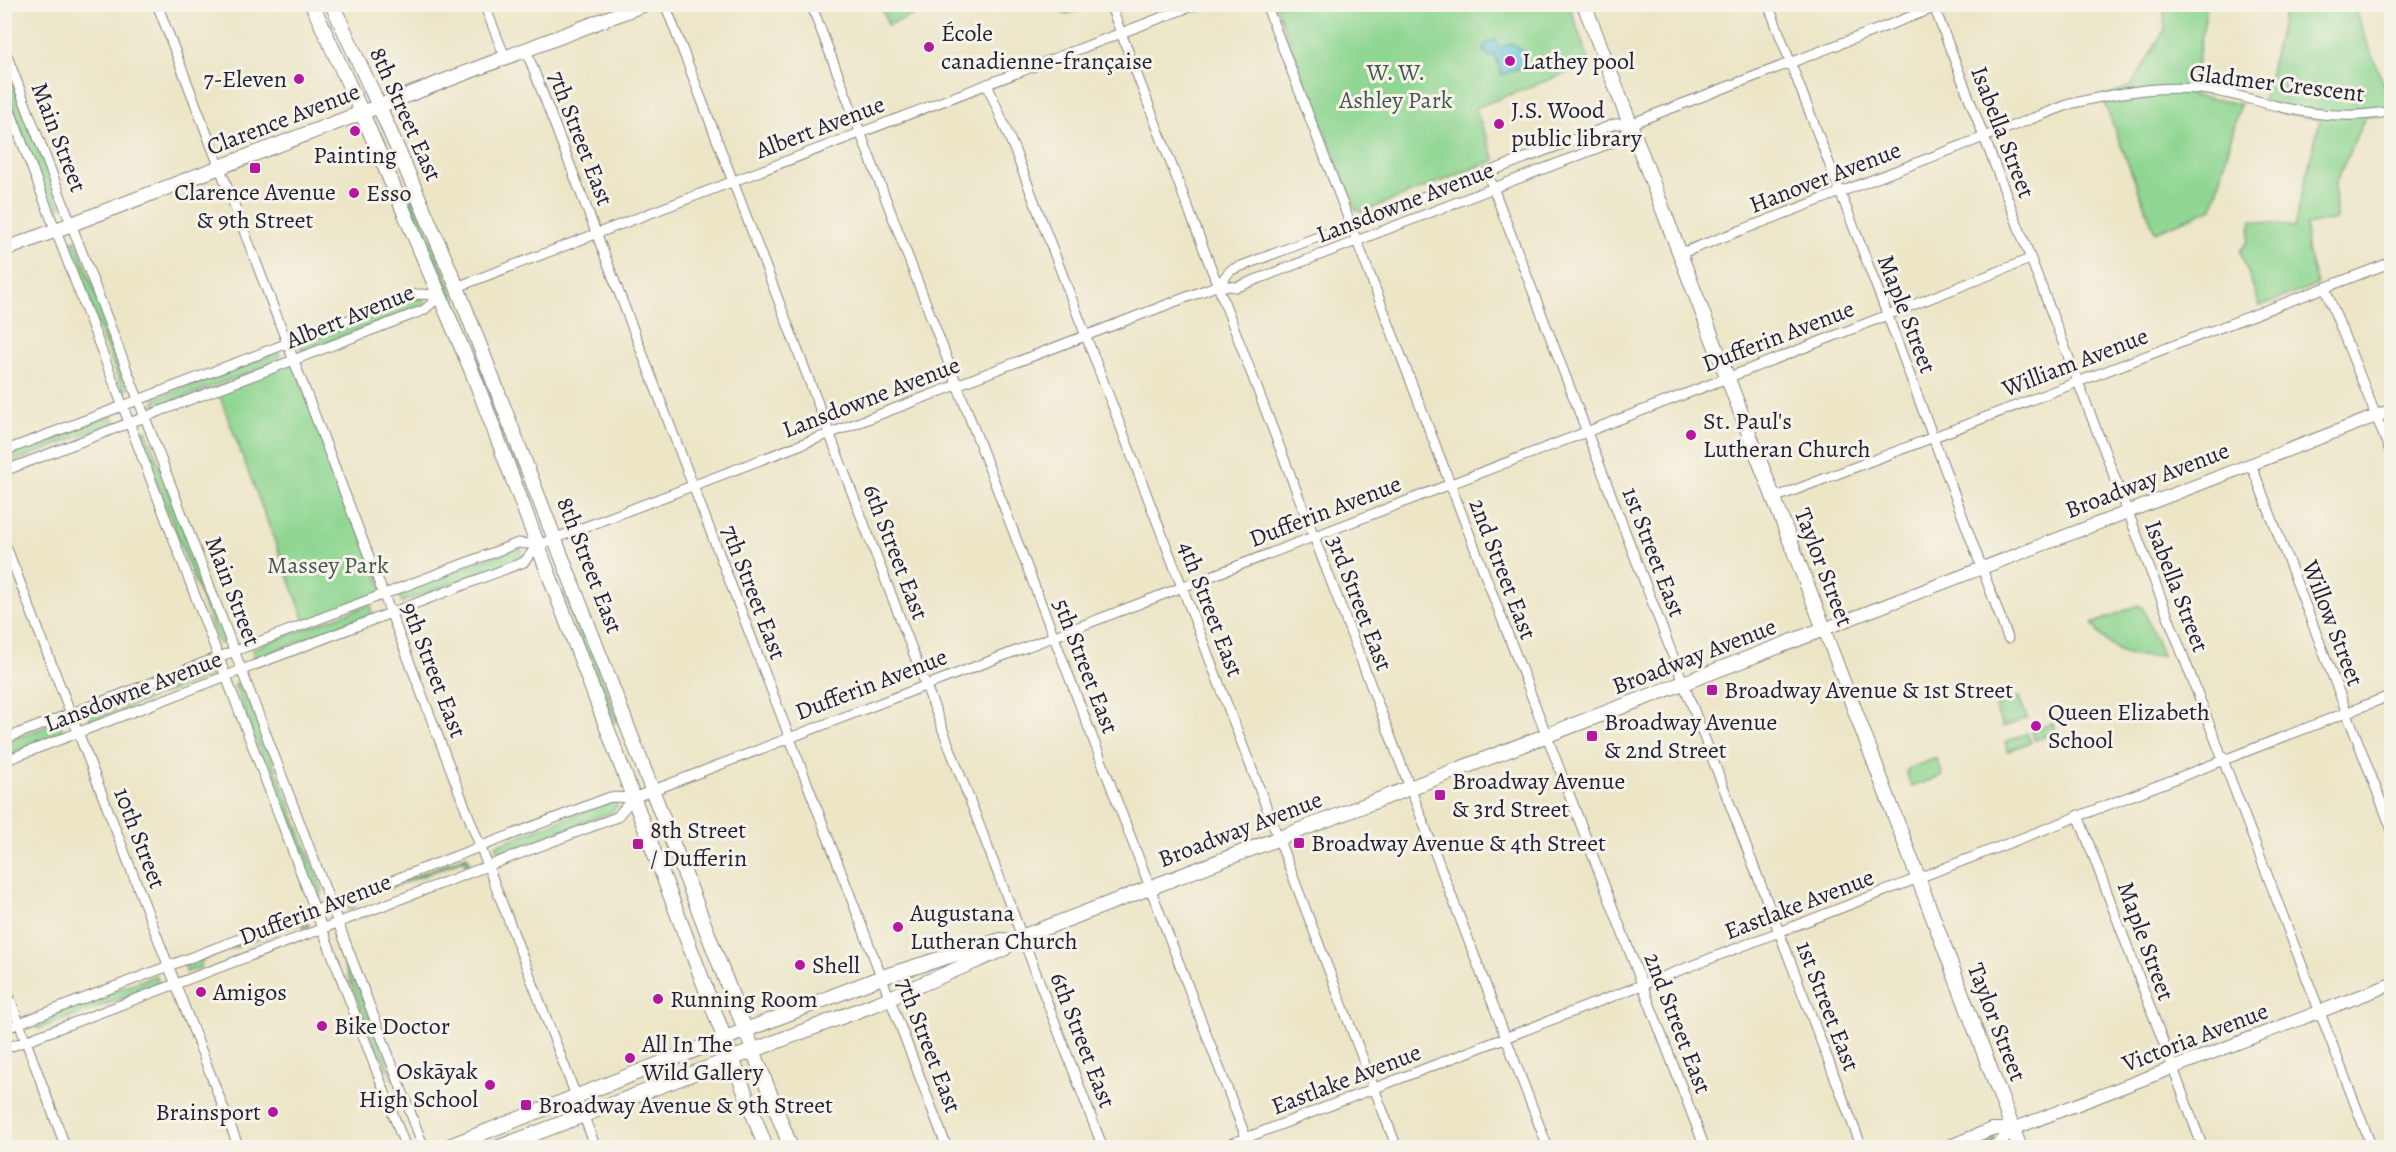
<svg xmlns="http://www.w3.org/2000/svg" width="2396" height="1152" font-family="Alegreya,serif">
  <rect width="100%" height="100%" fill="#f7f3e8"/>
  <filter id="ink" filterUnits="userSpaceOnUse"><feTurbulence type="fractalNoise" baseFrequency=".0167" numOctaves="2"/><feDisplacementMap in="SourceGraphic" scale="12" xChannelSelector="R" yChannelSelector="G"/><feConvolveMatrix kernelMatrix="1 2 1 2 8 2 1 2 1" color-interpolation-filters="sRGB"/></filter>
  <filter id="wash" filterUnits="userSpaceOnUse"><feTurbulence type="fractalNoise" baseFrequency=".008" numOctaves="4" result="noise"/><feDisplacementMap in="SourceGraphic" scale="24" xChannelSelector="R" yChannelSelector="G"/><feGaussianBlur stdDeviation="1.35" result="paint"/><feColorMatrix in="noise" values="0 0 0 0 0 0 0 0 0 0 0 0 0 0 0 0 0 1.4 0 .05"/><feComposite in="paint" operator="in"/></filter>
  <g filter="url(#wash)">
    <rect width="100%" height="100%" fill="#ece5c6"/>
    <path fill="#8ed691" stroke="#587c66" stroke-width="1.5" d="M887,4H940V5L888,25L881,6Z
      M1057,4L1080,5L1081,9L1067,14L1055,7Z
      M1275,5H1569L1590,64L1475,108L1495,160L1362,212L1356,210Z
      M2163,5H2207L2192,95L2240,104L2213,208L2155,232L2102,97L2131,86L2165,29Z
      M2286,5H2353L2391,104V114L2365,117L2335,184L2336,219L2306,225L2307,250L2317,285L2260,306L2240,251L2248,241L2252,220L2294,227L2320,120L2261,109Z
      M4,61L61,208L52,212L5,86Z
      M407,185L426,226L533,500H531L520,481L404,186Z
      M76,240L130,388L124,392L66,244Z
      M421,297L425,302L423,306L305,351L300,349L302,343Z
      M276,353H279L280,357L277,362L158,407L155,406V399Z
      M293,361L384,594L306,623L217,389Z
      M111,416L115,421L114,423L5,465V457Z
      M146,430L226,641L219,644L138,434Z
      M520,545L524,557L402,602L399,593Z
      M565,594L584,632L618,721L615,722L600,693L563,595Z
      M368,605L371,606L372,615L254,658L252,649Z
      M2138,605L2142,607L2162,655C2128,661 2111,651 2092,624Z
      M206,667L211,674L210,676L92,721L90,720L89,712Z
      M242,682L323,892L317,895L314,894L235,686V684Z
      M2019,697L2027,718L2003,727L1995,707Z
      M58,722L60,723L63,734L5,756V742Z
      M2053,723L2056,732L2035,740L2031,731Z
      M2027,733L2031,742L2008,751L2005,742Z
      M1936,758L1943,775L1912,787L1906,772L1908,769Z
      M611,801L616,802L617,806L612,812L499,853L496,845Z
      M467,856L470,865L465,864L466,859L357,901L353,910H349L347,902Z
      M305,918L309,927L303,928V922L202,960L200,968L186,972L185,964Z
      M337,933L394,1079H393L373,1041L333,936Z
      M156,975L159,985L38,1029L35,1021Z
      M1993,1135L1995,1142L1981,1147L1958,1148Z"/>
    <path fill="#5bc2d9" stroke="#3e728a" stroke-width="1.5" d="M1496,39L1499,48L1512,43L1524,52L1522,67L1502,75L1495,55L1489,56L1483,51L1484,45Z"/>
  </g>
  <g filter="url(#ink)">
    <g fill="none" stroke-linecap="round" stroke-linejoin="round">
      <defs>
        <path id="minor" d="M157,4L596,1148
          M484,4L505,57
          M665,4L1103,1148
          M811,4L1250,1148
          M1110,4L1548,1148
          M1266,4L1705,1148
          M1768,4L1887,314L2008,638
          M1933,4L2372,1148
          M4,48L424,1148
          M526,50L947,1148
          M987,84L1015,151L1397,1148
          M4,95L406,1148
          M1487,172L1862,1148
          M1679,254L2070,104C2111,94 2154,86 2197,89C2221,90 2245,98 2269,104C2309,115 2351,119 2392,111
          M1218,285L1231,270L1615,124H1630L1944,4
          M457,287L1197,4
          M2325,288L2392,456
          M4,451L417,294L441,295
          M2251,464L2392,830
          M4,471L424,310L441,295
          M1774,498L2392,262
          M4,541L239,1148
          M4,739L518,543L538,545
          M4,761L524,562L538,545L556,538L1208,289L1218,285L1237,287L1621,139L1630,124
          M2078,815L2203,1148
          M4,983L66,1148
          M4,1029L610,797L633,798L1727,378L2030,259
          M4,1049L617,817L633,798
          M1220,1148L2392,695"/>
        <path id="tertiary" d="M1851,700L1824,629L2392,410
          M1945,1148L1992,1129H2013L2392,984
          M1990,1148L1999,1144L2013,1129"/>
        <path id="secondary" d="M312,4L362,113L473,374L766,1148
          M332,4L379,106L457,287L791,1148
          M4,250L645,4
          M1851,700L2020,1148
          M444,1148L882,977L1001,940L1011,941L1824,629L1584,4
          M497,1148L878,1003L1004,949L1011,941"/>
      </defs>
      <use href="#minor" stroke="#878480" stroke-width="11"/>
      <use href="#tertiary" stroke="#878480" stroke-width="14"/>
      <use href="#secondary" stroke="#878480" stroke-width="16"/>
      <use href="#minor" stroke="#fff" stroke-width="9"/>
      <use href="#tertiary" stroke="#fff" stroke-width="12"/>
      <use href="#secondary" stroke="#fff" stroke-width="14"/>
    </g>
  </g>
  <g fill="#b5179e" stroke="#f7f3e8" stroke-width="2">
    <circle cx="929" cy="47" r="6"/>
    <circle cx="1510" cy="61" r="6"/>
    <circle cx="299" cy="79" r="6"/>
    <circle cx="1499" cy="124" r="6"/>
    <circle cx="355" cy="131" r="6"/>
    <rect x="249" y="162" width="12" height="12" rx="3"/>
    <circle cx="354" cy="193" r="6"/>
    <circle cx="1691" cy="435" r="6"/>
    <rect x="1706" y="684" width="12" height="12" rx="3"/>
    <circle cx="2036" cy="726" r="6"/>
    <rect x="1586" y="730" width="12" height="12" rx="3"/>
    <rect x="1434" y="789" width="12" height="12" rx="3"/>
    <rect x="1293" y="837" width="12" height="12" rx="3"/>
    <rect x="632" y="838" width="12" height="12" rx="3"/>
    <circle cx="898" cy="927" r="6"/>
    <circle cx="800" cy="965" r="6"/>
    <circle cx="201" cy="992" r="6"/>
    <circle cx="658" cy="999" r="6"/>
    <circle cx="322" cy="1026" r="6"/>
    <circle cx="630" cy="1058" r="6"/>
    <circle cx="490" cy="1085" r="6"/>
    <rect x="520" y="1099" width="12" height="12" rx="3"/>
    <circle cx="273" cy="1112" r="6"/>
  </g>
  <g text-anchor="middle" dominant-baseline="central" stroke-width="6" stroke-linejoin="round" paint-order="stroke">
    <g font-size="24" fill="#22223b" stroke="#f7f3e8" text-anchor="start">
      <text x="941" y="33">École<tspan x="941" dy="28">canadienne-française</tspan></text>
      <text x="1522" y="61">Lathey pool</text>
      <text x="287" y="79" text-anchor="end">7-Eleven</text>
      <text x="1511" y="110">J.S. Wood<tspan x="1511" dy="28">public library</tspan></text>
      <text x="355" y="155" text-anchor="middle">Painting</text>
      <text x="255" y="192" text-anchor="middle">Clarence Avenue<tspan x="255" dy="28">&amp; 9th Street</tspan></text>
      <text x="366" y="193">Esso</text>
      <text x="1703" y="421">St. Paul's<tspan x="1703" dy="28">Lutheran Church</tspan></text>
      <text x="1724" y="690">Broadway Avenue &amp; 1st Street</text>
      <text x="2048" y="712">Queen Elizabeth<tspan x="2048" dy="28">School</tspan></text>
      <text x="1604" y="722">Broadway Avenue<tspan x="1604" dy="28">&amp; 2nd Street</tspan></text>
      <text x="1452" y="781">Broadway Avenue<tspan x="1452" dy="28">&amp; 3rd Street</tspan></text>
      <text x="650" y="830">8th Street<tspan x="650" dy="28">/ Dufferin</tspan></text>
      <text x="1311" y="843">Broadway Avenue &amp; 4th Street</text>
      <text x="910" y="913">Augustana<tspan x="910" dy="28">Lutheran Church</tspan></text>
      <text x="812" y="965">Shell</text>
      <text x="213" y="992">Amigos</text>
      <text x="670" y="999">Running Room</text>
      <text x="334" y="1026">Bike Doctor</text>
      <text x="642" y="1044">All In The<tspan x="642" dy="28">Wild Gallery</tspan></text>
      <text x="478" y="1071" text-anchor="end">Oskāyak<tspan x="478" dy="28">High School</tspan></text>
      <text x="538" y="1105">Broadway Avenue &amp; 9th Street</text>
      <text x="261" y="1112" text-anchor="end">Brainsport</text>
    </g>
    <g font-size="24" fill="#425855" stroke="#f7f3e8">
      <text x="1396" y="72">W. W.<tspan x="1396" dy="28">Ashley Park</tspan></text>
      <text x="328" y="565">Massey Park</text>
    </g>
    <g font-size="24" fill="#22223b" stroke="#f7f3e8">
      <text transform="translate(2277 83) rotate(7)">Gladmer Crescent</text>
      <text transform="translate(406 114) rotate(66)">8th Street East</text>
      <text transform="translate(283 119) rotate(-21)">Clarence Avenue</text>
      <text transform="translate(820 127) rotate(-21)">Albert Avenue</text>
      <text transform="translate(2003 132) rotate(69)">Isabella Street</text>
      <text transform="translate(59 137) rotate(69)">Main Street</text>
      <text transform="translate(581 138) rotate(69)">7th Street East</text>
      <text transform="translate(1825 177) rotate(-21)">Hanover Avenue</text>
      <text transform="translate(1405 202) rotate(-21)">Lansdowne Avenue</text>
      <text transform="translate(1907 314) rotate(69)">Maple Street</text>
      <text transform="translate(350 316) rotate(-22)">Albert Avenue</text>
      <text transform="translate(1778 336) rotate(-21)">Dufferin Avenue</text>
      <text transform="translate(2075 362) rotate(-21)">William Avenue</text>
      <text transform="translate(871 397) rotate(-21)">Lansdowne Avenue</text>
      <text transform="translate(2147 480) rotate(-21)">Broadway Avenue</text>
      <text transform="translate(1325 511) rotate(-21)">Dufferin Avenue</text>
      <text transform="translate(896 552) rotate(69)">6th Street East</text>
      <text transform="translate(1654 552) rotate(69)">1st Street East</text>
      <text transform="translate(590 565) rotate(69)">8th Street East</text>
      <text transform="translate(1824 567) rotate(69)">Taylor Street</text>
      <text transform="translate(1503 569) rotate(69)">2nd Street East</text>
      <text transform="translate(2177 586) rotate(69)">Isabella Street</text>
      <text transform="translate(233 591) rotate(69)">Main Street</text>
      <text transform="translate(754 592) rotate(69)">7th Street East</text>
      <text transform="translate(1360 603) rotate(69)">3rd Street East</text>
      <text transform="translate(1211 609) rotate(69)">4th Street East</text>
      <text transform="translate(2333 623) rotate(69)">Willow Street</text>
      <text transform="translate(1694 656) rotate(-21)">Broadway Avenue</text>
      <text transform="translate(1086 666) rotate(69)">5th Street East</text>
      <text transform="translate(434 670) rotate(69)">9th Street East</text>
      <text transform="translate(871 684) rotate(-21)">Dufferin Avenue</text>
      <text transform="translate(133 691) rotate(-21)">Lansdowne Avenue</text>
      <text transform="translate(1240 829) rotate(-21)">Broadway Avenue</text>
      <text transform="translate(140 838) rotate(69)">10th Street</text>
      <text transform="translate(1799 904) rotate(-21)">Eastlake Avenue</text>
      <text transform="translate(315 909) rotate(-21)">Dufferin Avenue</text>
      <text transform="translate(2146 941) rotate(70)">Maple Street</text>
      <text transform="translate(1828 1006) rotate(69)">1st Street East</text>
      <text transform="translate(1997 1022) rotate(69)">Taylor Street</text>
      <text transform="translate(1678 1023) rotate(69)">2nd Street East</text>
      <text transform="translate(2195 1037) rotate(-21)">Victoria Avenue</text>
      <text transform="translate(1083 1040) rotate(69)">6th Street East</text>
      <text transform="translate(929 1045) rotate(69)">7th Street East</text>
      <text transform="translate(1346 1079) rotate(-21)">Eastlake Avenue</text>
    </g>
  </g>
  <rect width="2396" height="1152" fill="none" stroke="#f7f3e8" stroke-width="24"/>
</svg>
